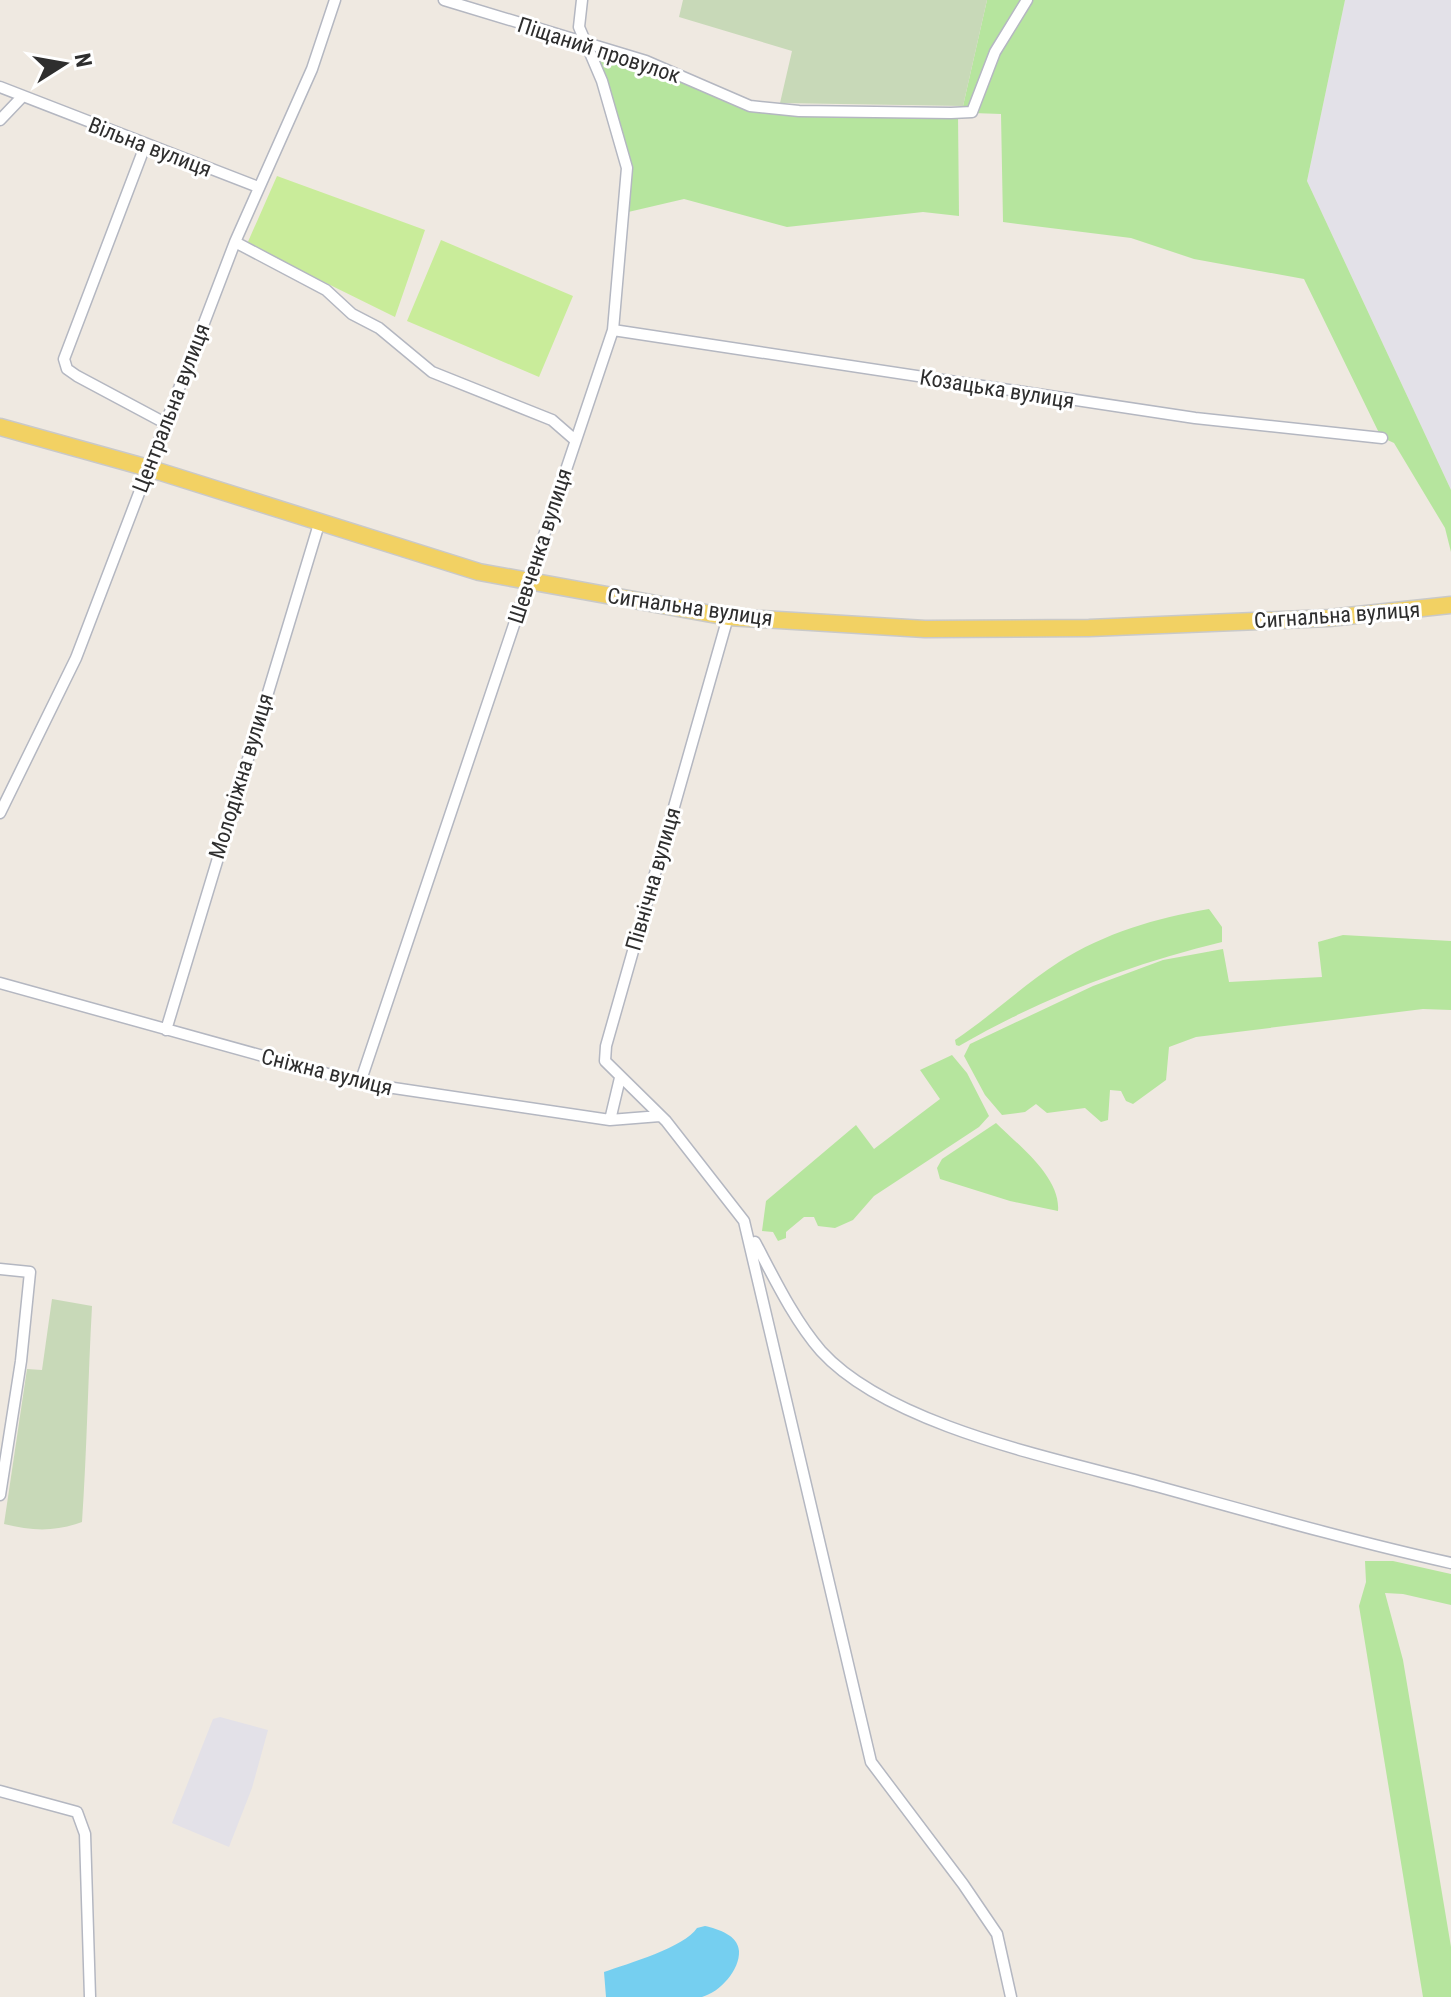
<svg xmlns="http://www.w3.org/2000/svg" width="1451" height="1997" font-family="'Roboto Condensed',sans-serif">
  <rect width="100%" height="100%" fill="#efe9e1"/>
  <path fill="#e3e1e8" d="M1345,0H1451V490L1307,181Z
    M220,1717L268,1730L252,1788L229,1847L172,1823L213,1719Z"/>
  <path fill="#b6e59e" d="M987,0H1026L974,106H963Z
    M1028,0H1345L1307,181L1451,490V552L1445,528L1394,443L1381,437L1304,279L1194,259L1131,238L1003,222L1001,114L973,113L995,53Z
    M588,45L646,61L750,107L958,114L959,216L923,212L787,227L684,199L624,213L628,168Z
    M1209,909L1222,927V942C1130,964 1040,999 959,1046L956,1045L955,1040C991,1016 1022,986 1059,962C1105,933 1156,918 1209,909Z
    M1343,935L1451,941V1010L1423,1009L1196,1037L1169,1047L1166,1080L1133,1104L1126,1101L1121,1091L1110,1090L1108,1120L1101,1122L1085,1108L1047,1113L1036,1104L1025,1112L1002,1115L985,1095L964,1056L970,1044L1093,986L1163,960L1223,949L1229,982L1322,977L1318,942Z
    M952,1055L967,1073L989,1116L979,1127L874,1196L853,1220L835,1228L818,1226L814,1217H804L786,1232V1238L778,1241L773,1232L762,1231L766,1201L856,1125L874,1149L940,1099L920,1070Z
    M996,1123C1018,1145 1061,1177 1058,1211L1010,1201L940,1179L937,1168L942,1159Z
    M1365,1561H1393L1451,1574V1605L1403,1594L1385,1593L1403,1660L1451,1947V1997H1423L1359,1606L1366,1582Z"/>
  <path fill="#c8d9b8" d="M683,0H987L963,106L780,103L792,51L679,17Z
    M52,1299L92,1306C88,1378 87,1449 82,1522C54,1532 33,1531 4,1524L27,1369L42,1370Z"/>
  <path fill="#c9ec9a" d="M277,176L425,230L395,317L247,244Z
    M441,240L573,296L539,377L407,321Z"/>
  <path fill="#75cff0" d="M705,1926C718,1929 738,1935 739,1951C740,1970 720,1992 702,1997C680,1997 630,1997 606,1997L604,1972C627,1964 685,1947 697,1928Z"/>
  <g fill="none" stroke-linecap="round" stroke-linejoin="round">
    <defs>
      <path id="minor" d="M444,0L646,61L750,106L799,111L951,113L972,112L995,52L1027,0
        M0,87L258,187
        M0,120L21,98
        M145,146L64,359L67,369L77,376L165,423
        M235,242L326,290L352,314L379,328L432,372L552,420L575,440
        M613,330L1195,418L1382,438
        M728,617L606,1046L605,1061L666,1121L744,1221L871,1762L963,1884L997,1934L1011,1997
        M0,813L76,658L235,242L312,69L335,0
        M0,983L360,1083L610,1120L660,1116
        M166,1030L319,524
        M360,1083L613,330L627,168L602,81L579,27L582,0
        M610,1120L620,1078
        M755,1242C774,1278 794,1320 821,1351C890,1427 1059,1459 1156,1486C1254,1513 1352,1541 1451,1563
        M0,1269L30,1272L21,1361L0,1495
        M0,1791L77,1812L85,1834L90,1997"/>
      <path id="primary" d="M0,427L148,468L479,572L728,617L925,629L1089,628L1329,618L1451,605"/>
    </defs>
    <use href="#minor" stroke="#b4b7c1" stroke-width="13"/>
    <use href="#primary" stroke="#c9c9c9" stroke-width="19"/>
    <use href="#minor" stroke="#fff" stroke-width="10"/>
    <use href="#primary" stroke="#f2d163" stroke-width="16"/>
  </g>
  <g text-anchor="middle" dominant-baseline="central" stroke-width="6" stroke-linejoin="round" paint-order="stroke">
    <g font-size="22" fill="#2e2e2e" stroke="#fff">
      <text transform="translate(599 50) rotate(18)">Піщаний провулок</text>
      <text transform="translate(150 147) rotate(21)">Вільна вулиця</text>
      <text transform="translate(997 389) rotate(9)">Козацька вулиця</text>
      <text transform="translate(171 408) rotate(-69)">Центральна вулиця</text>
      <text transform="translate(540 546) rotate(-72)">Шевченка вулиця</text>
      <text transform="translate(690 607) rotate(8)">Сигнальна вулиця</text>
      <text transform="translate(1337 615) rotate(-4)">Сигнальна вулиця</text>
      <text transform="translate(241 776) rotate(-73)">Молодіжна вулиця</text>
      <text transform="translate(653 879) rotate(-74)">Північна вулиця</text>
      <text transform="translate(327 1072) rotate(14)">Сніжна вулиця</text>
    </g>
  </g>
  <g transform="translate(64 64) rotate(79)" stroke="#ffffff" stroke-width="6" paint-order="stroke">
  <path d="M0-6L14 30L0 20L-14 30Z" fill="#2e2e2e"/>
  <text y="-12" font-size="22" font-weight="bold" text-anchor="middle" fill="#2e2e2e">N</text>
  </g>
</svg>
